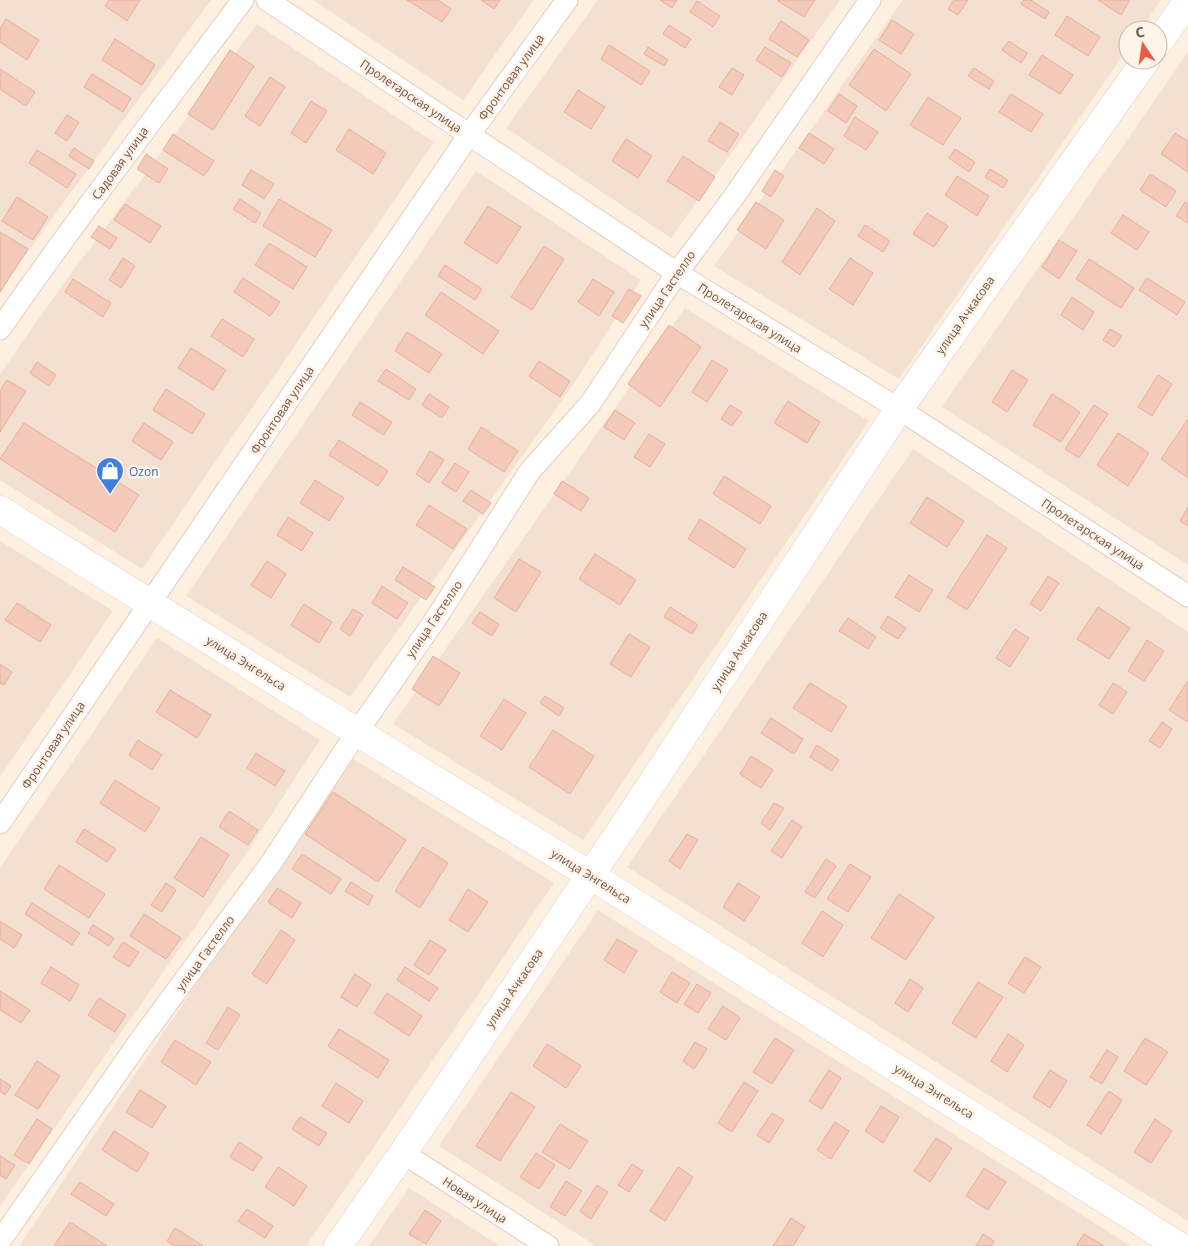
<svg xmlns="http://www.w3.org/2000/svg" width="1188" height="1246" font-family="'Open Sans',sans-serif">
  <rect width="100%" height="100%" fill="#fdf0e1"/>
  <path fill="#f4e0d0" d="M0,0H211L0,290Z
    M313,0H534L463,100Z
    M598,0H840L671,238L506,128Z
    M903,0H1161L1141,30H1128V48L899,379L714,266Z
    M257,24L434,142L142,569L0,480V374L61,287Z
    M1188,52V565L942,407Z
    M476,171L641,280L570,389L350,697L186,596Z
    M685,308L869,421L583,840L393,724Z
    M913,449L1188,632V1221L627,867Z
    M0,541L113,611L0,777Z
    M157,638L320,740L250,848L0,1206V868Z
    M350,757L554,883L306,1246H19Z
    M598,910L1131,1246H596L439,1146Z
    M409,1188L500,1246H369Z"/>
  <path fill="#f3cab9" stroke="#e6af99" d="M109,0H140L127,21L105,6Z
    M407,0H438L451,9L442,22Z
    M481,0H500L494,9Z
    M660,0H677L672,8Z
    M779,0H815L804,17L778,1Z
    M954,0H968L958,15L948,9Z
    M1024,0H1031L1049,12L1045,19L1021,4Z
    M1098,0H1130L1121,15Z
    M697,1L720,16L713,27L690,12Z
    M1067,16L1100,37L1088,56L1055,35Z
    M6,19L39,40L27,60L0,42V29Z
    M892,20L914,34L901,54L879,40Z
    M781,21L809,40L797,57L769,39Z
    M669,25L691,39L685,48L663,34Z
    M115,39L155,65L142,85L102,60Z
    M1009,41L1027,53L1021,63L1002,50Z
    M609,45L650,71L641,85L601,59Z
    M648,47L668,60L664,66L644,54Z
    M765,47L791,63L782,77L756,60Z
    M874,49L911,74L886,111L849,85Z
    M230,50L254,66L213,130L188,114Z
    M1042,55L1073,75L1060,94L1029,75Z
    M732,68L744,75L732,95L719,87Z
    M974,68L994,81L989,89L968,76Z
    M0,69L35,92L26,106L0,89Z
    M92,74L131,98L123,112L84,87Z
    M270,77L285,87L260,126L245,116Z
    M578,90L605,107L591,129L564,112Z
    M839,94L857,106L846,123L828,111Z
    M1011,94L1043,114L1031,132L999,112Z
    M928,97L961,118L943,145L910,125Z
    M311,101L327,111L306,143L291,133Z
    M67,115L79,122L67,141L55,133Z
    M855,117L878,132L866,150L844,136Z
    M720,122L739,134L727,152L708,141Z
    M349,129L386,153L373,174L336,150Z
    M809,133L834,149L824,164L799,148Z
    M1175,133L1188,141V172L1161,154Z
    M173,134L214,161L204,176L163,150Z
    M626,139L652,156L638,178L612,161Z
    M74,148L94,161L89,169L69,156Z
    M955,149L975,162L969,172L949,158Z
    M37,150L76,174L67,188L29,163Z
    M146,154L168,169L159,183L137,169Z
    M683,156L715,177L699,201L667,181Z
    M990,169L1008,180L1003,188L985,177Z
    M251,170L274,184L264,199L242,185Z
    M775,170L784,176L771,197L762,191Z
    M1150,174L1176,191L1166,207L1140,190Z
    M957,176L989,196L977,216L945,195Z
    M17,197L48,217L33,240L2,221Z
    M240,199L261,213L255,223L233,209Z
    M279,199L332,230L315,257L263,226Z
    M756,202L784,220L766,249L737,230Z
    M1185,202L1188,204V223L1176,216Z
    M125,204L161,226L150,243L114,220Z
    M488,206L521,227L497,264L464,243Z
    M817,208L835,221L800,275L782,262Z
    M927,213L948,226L934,247L913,234Z
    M1123,215L1149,232L1137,250L1111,233Z
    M865,225L890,241L883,252L858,236Z
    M99,226L117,238L110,249L91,237Z
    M0,232L28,249L0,292Z
    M1059,240L1077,251L1059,279L1042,267Z
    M269,243L307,267L293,289L255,265Z
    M544,246L564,259L532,310L511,297Z
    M123,258L135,266L121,288L109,280Z
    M850,258L873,273L853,305L829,289Z
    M1089,259L1134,288L1121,308L1076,279Z
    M445,265L482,289L475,300L438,276Z
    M243,278L280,302L270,316L234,292Z
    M1147,278L1185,302L1177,315L1139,290Z
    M73,279L111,303L103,317L65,292Z
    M593,279L614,292L599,316L578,302Z
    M629,289L641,296L623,323L612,316Z
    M441,292L499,331L483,354L425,315Z
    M1072,297L1094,312L1083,330L1061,315Z
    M222,319L254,339L243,357L211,336Z
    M669,325L701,347L660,407L628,384Z
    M1110,329L1122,336L1114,347L1103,340Z
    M407,332L442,354L429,373L395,351Z
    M191,348L226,370L213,390L178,368Z
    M712,360L728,370L707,402L692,392Z
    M539,361L570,381L560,397L529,376Z
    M37,362L56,375L49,386L30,373Z
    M386,369L416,389L409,400L378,381Z
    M1012,370L1028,380L1007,412L992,402Z
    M1158,375L1172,384L1152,416L1138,407Z
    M7,380L26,391L0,432V391Z
    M166,389L205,414L192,434L153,410Z
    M429,394L449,407L442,418L422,405Z
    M1052,394L1080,412L1061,442L1033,425Z
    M788,401L820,422L807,443L774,423Z
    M360,402L392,422L384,435L352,415Z
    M730,405L742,412L732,426L721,419Z
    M1094,405L1108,414L1079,458L1065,449Z
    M615,410L635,423L624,440L604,427Z
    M1188,419V478L1161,459Z
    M24,423L139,495L115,532L0,459Z
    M144,423L173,442L161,460L132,441Z
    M481,427L518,451L504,472L468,449Z
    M1118,433L1149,453L1128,486L1097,465Z
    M649,434L665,444L650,467L634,457Z
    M339,440L388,471L378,486L329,455Z
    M430,451L444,460L429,483L416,474Z
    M455,463L469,472L456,492L442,483Z
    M724,476L771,506L760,524L713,494Z
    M315,480L344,498L329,521L300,503Z
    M562,481L589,498L581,511L554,494Z
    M471,490L491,503L483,514L463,501Z
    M927,497L964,521L947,547L910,523Z
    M429,505L467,529L453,549L416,525Z
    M1188,507V526L1180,521Z
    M288,517L313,533L302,551L277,535Z
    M700,519L746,549L734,568L688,539Z
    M987,535L1007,548L967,610L947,597Z
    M595,554L636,580L620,605L579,579Z
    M519,559L541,572L516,612L494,598Z
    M267,561L286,574L271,598L251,585Z
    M403,567L435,587L426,600L395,580Z
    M909,575L933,590L919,612L895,597Z
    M1048,576L1059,583L1041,611L1030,604Z
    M382,586L408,603L397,619L372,603Z
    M17,603L51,625L40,642L5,620Z
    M304,604L332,622L319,643L291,625Z
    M670,607L698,625L692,634L664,617Z
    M1098,607L1130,628L1109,659L1077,639Z
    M353,609L363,615L350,636L340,629Z
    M480,612L499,624L492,636L472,623Z
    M888,616L906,628L898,639L880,628Z
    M848,618L876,637L868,649L839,631Z
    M1015,629L1029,638L1010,667L996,658Z
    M629,634L650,647L631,677L610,664Z
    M1147,640L1164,651L1144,681L1128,671Z
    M433,656L460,673L439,706L412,689Z
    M0,664L12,672L4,685L0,683Z
    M1188,681V722L1169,710Z
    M810,683L847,706L831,732L793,708Z
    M1113,683L1127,692L1113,714L1099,705Z
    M170,690L211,715L197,738L156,712Z
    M545,696L564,708L559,716L540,703Z
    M504,699L526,713L502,750L480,736Z
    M771,718L803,739L794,754L761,733Z
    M1162,722L1172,729L1160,748L1149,741Z
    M553,730L594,756L570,794L529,767Z
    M138,740L162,755L152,770L129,755Z
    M817,745L839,760L832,771L810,757Z
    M256,753L285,771L275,786L247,768Z
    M751,756L773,770L761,788L740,774Z
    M115,780L160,808L145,832L100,803Z
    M333,792L406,840L378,882L305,834Z
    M774,803L784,808L770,830L761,823Z
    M229,811L258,830L248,845L219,827Z
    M792,820L802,827L782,858L771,851Z
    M84,829L116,849L107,862L76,842Z
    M687,834L698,840L680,869L669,861Z
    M201,837L229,855L203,897L174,878Z
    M423,847L448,863L420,908L395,891Z
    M302,854L341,879L331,894L292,869Z
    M826,859L836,866L815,898L805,892Z
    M850,864L871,877L848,912L827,899Z
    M59,865L105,894L89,918L44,889Z
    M351,882L373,896L368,905L345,891Z
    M166,883L176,890L162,912L151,905Z
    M738,883L760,897L744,921L723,907Z
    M277,888L301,903L292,918L268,902Z
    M468,889L488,902L468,932L449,920Z
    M899,894L934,917L906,960L871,938Z
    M32,903L80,933L72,945L25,914Z
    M822,911L843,925L823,957L802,943Z
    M144,914L181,938L166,959L130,936Z
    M0,921L22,935L14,948L0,939Z
    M93,925L114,938L109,946L88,933Z
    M281,930L295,940L267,984L252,974Z
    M617,939L637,951L624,973L604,960Z
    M430,940L446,950L429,975L414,965Z
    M123,942L139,952L129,967L113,957Z
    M1025,957L1041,967L1024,993L1008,983Z
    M51,967L79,985L70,1001L41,983Z
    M405,967L438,988L429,1001L397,980Z
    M672,972L690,983L677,1003L660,992Z
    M355,974L371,985L357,1007L341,997Z
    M910,979L923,988L908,1012L895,1003Z
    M978,982L1003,997L976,1038L952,1023Z
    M697,984L711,993L698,1013L684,1004Z
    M0,991L30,1010L21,1023L0,1010Z
    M387,993L422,1016L409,1036L374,1013Z
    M99,998L126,1015L115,1032L88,1015Z
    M723,1006L740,1018L726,1040L708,1029Z
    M228,1007L240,1015L218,1050L206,1043Z
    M339,1029L389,1060L378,1078L328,1046Z
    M1008,1034L1024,1045L1007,1072L991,1061Z
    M775,1038L794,1050L772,1084L753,1072Z
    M1145,1038L1168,1052L1146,1085L1124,1071Z
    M175,1040L211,1062L196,1085L161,1062Z
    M695,1042L707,1049L694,1069L683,1061Z
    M547,1044L581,1066L566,1088L533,1066Z
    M1107,1050L1118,1057L1102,1084L1090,1077Z
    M37,1061L60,1076L38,1109L15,1095Z
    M829,1070L841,1078L822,1109L809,1101Z
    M1050,1070L1067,1081L1050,1108L1033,1097Z
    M0,1079L11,1086L5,1095L0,1091Z
    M744,1082L758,1091L732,1132L718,1123Z
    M336,1083L363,1101L349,1123L322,1106Z
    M140,1090L166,1106L152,1128L126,1112Z
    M1109,1091L1122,1100L1101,1134L1087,1125Z
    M511,1092L535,1107L500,1161L476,1146Z
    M881,1106L899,1117L883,1143L865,1131Z
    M772,1113L784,1120L769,1143L757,1135Z
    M300,1117L327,1133L319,1146L292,1129Z
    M37,1119L52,1129L29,1164L14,1155Z
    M1155,1119L1172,1131L1151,1163L1134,1152Z
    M835,1122L849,1131L831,1159L817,1150Z
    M560,1124L588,1141L570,1169L542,1152Z
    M114,1131L149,1153L137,1172L102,1150Z
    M936,1138L952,1148L930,1182L914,1171Z
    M239,1142L262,1157L253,1171L230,1157Z
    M536,1153L555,1165L539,1189L520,1177Z
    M0,1156L15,1165L6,1179L0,1175Z
    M632,1164L643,1171L629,1192L618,1185Z
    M278,1167L307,1186L294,1206L265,1187Z
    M678,1167L693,1177L665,1221L650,1211Z
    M984,1168L1006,1182L988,1210L966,1196Z
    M566,1181L582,1191L565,1216L550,1207Z
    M80,1182L114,1204L106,1216L71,1194Z
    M597,1185L608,1192L591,1219L580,1211Z
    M247,1209L273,1226L265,1238L238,1221Z
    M425,1210L441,1221L426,1244L409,1234Z
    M791,1218L805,1227L793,1246H773Z
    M70,1222L107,1246H54Z
    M175,1228L203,1246H174L167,1241Z
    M983,1234L994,1241L991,1246H976Z
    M1084,1234L1104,1246H1076Z"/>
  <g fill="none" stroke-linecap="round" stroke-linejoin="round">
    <defs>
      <path id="minor" d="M267,0L677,273L899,409L1188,596
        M0,329C78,217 161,109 243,0
        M0,823L469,135L567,0
        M403,1153L548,1246
        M0,1241L141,1039L271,863L357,732L435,620L530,471L590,404L677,273L733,198L870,0"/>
      <path id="tertiary" d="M1158,43L1188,1
        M338,1246L403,1153L627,821L899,409L1146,60"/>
      <path id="secondary" d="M0,510L357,732L590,875L1179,1246"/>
    </defs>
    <use href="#minor" stroke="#e3cdc0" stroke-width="23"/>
    <use href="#tertiary" stroke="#e3cdc0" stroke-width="29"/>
    <use href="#secondary" stroke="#e8cdbd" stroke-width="29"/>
    <use href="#minor" stroke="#fff" stroke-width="21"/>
    <use href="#tertiary" stroke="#fff" stroke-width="28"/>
    <use href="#secondary" stroke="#fff" stroke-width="28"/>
  </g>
  <defs>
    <symbol id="shop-pin" viewBox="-11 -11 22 30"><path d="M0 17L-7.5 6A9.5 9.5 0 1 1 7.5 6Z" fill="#3f7fe0" stroke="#fff4e8"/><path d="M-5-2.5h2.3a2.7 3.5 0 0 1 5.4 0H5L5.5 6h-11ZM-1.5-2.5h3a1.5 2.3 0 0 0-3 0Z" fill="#fff"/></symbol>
  </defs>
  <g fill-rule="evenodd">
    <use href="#shop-pin" x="94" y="455" width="32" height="43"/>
  </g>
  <g text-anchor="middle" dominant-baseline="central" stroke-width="5" stroke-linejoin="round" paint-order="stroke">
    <g font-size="12" fill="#745348" stroke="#fff4e8">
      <text transform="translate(511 77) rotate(-54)">Фронтовая улица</text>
      <text transform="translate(411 96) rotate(34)">Пролетарская улица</text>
      <text transform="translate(120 163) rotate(-54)">Садовая улица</text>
      <text transform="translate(667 289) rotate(-56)">улица Гастелло</text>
      <text transform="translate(965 315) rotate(-55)">улица Ачкасова</text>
      <text transform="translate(750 318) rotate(32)">Пролетарская улица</text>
      <text transform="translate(282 410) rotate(-56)">Фронтовая улица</text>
      <text transform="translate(1093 534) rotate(33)">Пролетарская улица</text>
      <text transform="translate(434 619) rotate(-56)">улица Гастелло</text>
      <text transform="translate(739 651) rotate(-57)">улица Ачкасова</text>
      <text transform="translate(246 663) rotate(32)">улица Энгельса</text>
      <text transform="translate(53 745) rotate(-56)">Фронтовая улица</text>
      <text transform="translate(591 876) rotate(32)">улица Энгельса</text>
      <text transform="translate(205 953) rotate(-54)">улица Гастелло</text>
      <text transform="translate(514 988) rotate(-56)">улица Ачкасова</text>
      <text transform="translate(934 1091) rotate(32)">улица Энгельса</text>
      <text transform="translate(475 1200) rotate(33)">Новая улица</text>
    </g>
    <g font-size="12" fill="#366cbe" stroke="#fff4e8" text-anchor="start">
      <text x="129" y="471">Ozon</text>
    </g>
  </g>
  <g transform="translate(1143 45) rotate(347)"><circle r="24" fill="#fff4e8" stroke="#c7b4a8"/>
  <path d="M0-4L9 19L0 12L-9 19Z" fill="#ea5943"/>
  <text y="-8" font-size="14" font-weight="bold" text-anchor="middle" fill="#745348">С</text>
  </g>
</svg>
